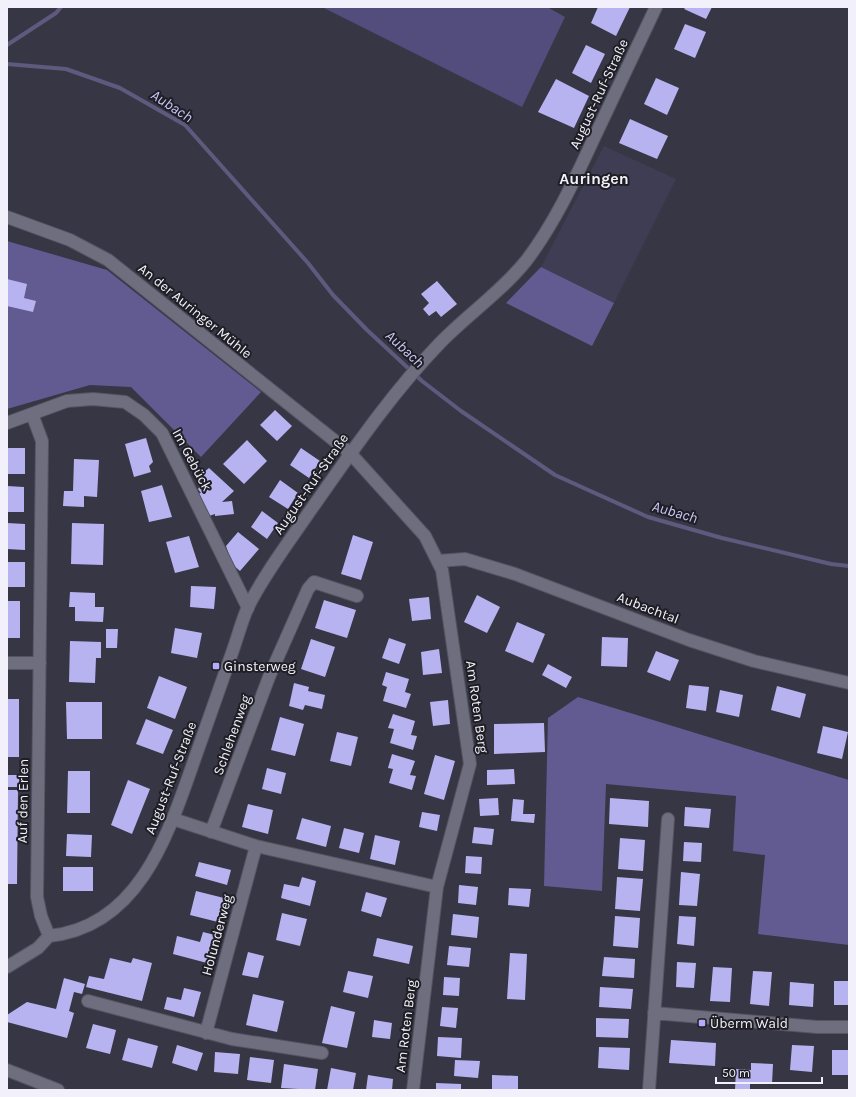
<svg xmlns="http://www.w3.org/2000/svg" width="856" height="1097" font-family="Karla,sans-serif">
  <rect width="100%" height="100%" fill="#373645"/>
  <path fill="#3f3d53" d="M604,146L676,179L614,303L541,267Z"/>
  <path fill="#524d7d" d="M322,7H547L565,17L522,107Z"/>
  <path fill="#615b92" d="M7,241L107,270L261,392L201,457L131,387L90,385L7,409Z
    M541,267L614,303L592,346L506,303Z
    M578,697L849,780V945L758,934L765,855L733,851L736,796L606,784L602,891L544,886L548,718Z"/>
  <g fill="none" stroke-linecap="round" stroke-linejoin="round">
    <path stroke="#60597e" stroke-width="4" d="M7,45L56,13L61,7
      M7,64L66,69L120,88L185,125L308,263L333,295L367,330L422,381L461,411L555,475L648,517L722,538L831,564L849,566"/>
  </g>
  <path fill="#b7b3f0" d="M598,7H630L616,36L591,23Z
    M686,7H712L706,19L684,9Z
    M685,24L706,32L695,58L674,49Z
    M586,45L605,54L591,83L572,73Z
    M656,78L679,88L667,115L644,104Z
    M556,79L589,96L574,128L538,112Z
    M630,119L668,136L657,159L619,143Z
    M7,279L27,284L24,298L36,301L33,312L7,306Z
    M437,281L457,304L441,317L436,311L429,316L423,309L429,303L421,294Z
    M275,410L292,426L277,441L260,425Z
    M146,438L153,462L149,466L151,472L134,477L125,444Z
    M247,440L267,461L244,484L223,464Z
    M7,448H25V474H7Z
    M301,448L320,461L309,478L290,465Z
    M74,459L99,460L97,497L84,496V507L63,506L64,491H73Z
    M209,468L234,491L222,502L232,501L234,514L215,516V514L209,516L197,494L201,493L198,489L202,484L197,478Z
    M280,480L298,493L288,509L269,497Z
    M162,485L172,517L149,522L141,491Z
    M7,486L24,487V512H7Z
    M262,511L278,523L267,539L251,527Z
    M7,523L25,524V550L7,549Z
    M72,523L104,524L103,565L71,564Z
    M238,532L259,549L240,571L232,564L226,546Z
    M353,535L373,542L361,580L341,574Z
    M189,536L199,567L175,573L166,542Z
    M7,562H25V587H7Z
    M191,586L216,587L214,609L190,607Z
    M70,592L95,593V607H104L103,622L75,621V607H69Z
    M477,595L500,607L487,633L464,622Z
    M429,597L431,619L412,621L409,599Z
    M324,600L356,610L347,638L315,628Z
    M7,601H20V638H7Z
    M517,622L545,634L533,663L505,651Z
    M175,628L202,633L197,658L171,653Z
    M106,629H118L117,648H106Z
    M602,637L628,638L627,667L601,666Z
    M389,638L406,644L399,664L382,658Z
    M311,639L335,647L325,677L301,669Z
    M70,641L101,642V658H96L95,683L69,682Z
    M439,649L442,673L423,675L421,652Z
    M656,651L679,660L670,681L647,672Z
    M548,664L572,677L566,688L542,675Z
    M386,672L409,679L405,692L411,694L406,708L383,701L387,687L382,685Z
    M159,676L187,687L175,719L147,708Z
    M294,683L309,687L308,691L325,695L322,709L305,705L303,710L289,706Z
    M689,685L709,687L706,711L686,708Z
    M777,686L806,694L800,718L771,710Z
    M720,690L743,695L739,717L716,712Z
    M7,699H19V757H7Z
    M448,700L450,724L433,726L430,702Z
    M66,702H102V739H67Z
    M393,714L415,721L411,735L417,736L413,750L390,743L394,729L388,728Z
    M280,717L304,724L295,756L271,750Z
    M146,719L173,730L163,754L136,744Z
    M544,723L545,752L494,754V724Z
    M823,726L848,732L842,759L817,753Z
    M337,732L358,737L351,766L330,761Z
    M392,754L415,761L410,775L416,776L412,790L389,783L393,769L388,768Z
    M435,755L455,761L444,800L424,794Z
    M267,768L286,773L281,794L262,789Z
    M514,769L515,784L487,785V770Z
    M68,771H90V813H67Z
    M7,775H21V787H7Z
    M128,780L150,789L132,834L111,825Z
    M7,790H18L17,884H7Z
    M498,798L499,815L480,816L479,799Z
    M610,798L649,801L648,827L609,824Z
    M513,799L524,800L523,814H535L534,823L511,821Z
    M248,804L273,810L268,834L242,827Z
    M685,807L711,809L709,828L684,826Z
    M422,812L440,815L437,831L419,827Z
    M302,818L331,826L326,847L296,839Z
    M474,827L494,829L492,845L472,843Z
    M344,828L364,833L359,853L339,848Z
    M67,834L92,835L91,857L66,856Z
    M375,835L400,841L395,865L370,859Z
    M620,838L645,840L643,871L618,869Z
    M684,842L702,843L701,862L683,861Z
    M466,856L482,857L481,874L465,873Z
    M199,862L231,870L227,885L195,876Z
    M63,867H93V891H63Z
    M681,872L700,874L697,906L679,905Z
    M302,877L316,881L310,906L281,898L284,884L299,887Z
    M617,877L643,879L640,911L615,909Z
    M459,885L478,887L476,905L458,903Z
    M509,888L531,889L529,907L508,905Z
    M196,891L224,898L218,922L190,915Z
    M366,892L387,898L381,917L361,911Z
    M282,913L307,919L300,946L276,940Z
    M453,914L479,917L477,938L451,935Z
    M615,916L640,918L638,948L613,946Z
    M679,916L696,917L694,946L677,944Z
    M203,932L215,935L207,963L173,954L177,936L200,942Z
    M377,938L413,946L409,964L373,956Z
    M449,946L471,948L469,967L447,965Z
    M248,952L264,956L258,978L242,975Z
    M510,953L527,954L525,1000L507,999Z
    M604,957L635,959L634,978L602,976Z
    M110,958L131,963L133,958L152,963L142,1001L86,987L89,976L104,979Z
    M677,962L696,963L694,988L676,987Z
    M713,967L732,968L730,1002L710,1001Z
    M348,971L373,976L368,998L343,992Z
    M753,971L772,972L769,1006L750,1004Z
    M444,977L460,978L459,996L443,995Z
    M64,978L85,984L82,994L74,992L69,1011L74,1013L67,1038L7,1022V1015L27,1002L56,1009Z
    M834,981H849V1005H834Z
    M790,982L814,984L813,1007L789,1005Z
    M600,987L633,989L631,1009L599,1007Z
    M184,988L201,992L194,1017L164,1009L167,997L181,1000Z
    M253,994L284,1001L277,1032L246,1025Z
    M331,1006L355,1012L347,1048L322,1043Z
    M442,1007L458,1008L456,1028L440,1026Z
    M596,1018L629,1019L628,1038L596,1037Z
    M374,1020L392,1023L390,1039L372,1037Z
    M93,1024L116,1030L110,1054L86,1048Z
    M438,1037L462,1038L461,1058L437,1056Z
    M128,1038L158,1046L152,1068L122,1060Z
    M671,1040L716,1043L715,1066L669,1063Z
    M177,1045L203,1053L197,1071L172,1063Z
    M792,1045L814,1046L812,1072L790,1070Z
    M599,1047L630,1048L629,1070L598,1068Z
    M832,1050H849V1075H832Z
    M215,1052L240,1054L238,1074L214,1072Z
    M250,1057L274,1060L271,1083L247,1080Z
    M455,1060L480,1061L478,1078L454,1076Z
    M751,1063L773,1064L772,1084L750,1083V1090H735L736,1069L751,1070Z
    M284,1064L318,1069L315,1090L281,1088Z
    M331,1068L356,1073L353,1090H327Z
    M368,1075L393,1079L392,1090H366Z
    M492,1075L518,1076V1090H492Z
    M436,1083L461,1084V1090H436Z"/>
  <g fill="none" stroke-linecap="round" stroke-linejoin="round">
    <defs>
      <path id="street" d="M7,217L70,240L108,260L350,453L425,536L442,570L470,764L437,887L413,1090
        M32,414L42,441L37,897L41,916L49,936
        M7,423L67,401L93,399L125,402L144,415L162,433L248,608
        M438,561L465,559L515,574L689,640L754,661L849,683
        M7,663H40
        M173,819L256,846L437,887
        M211,832L269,677L308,589L314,582L357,596
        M88,1001L232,1039L322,1053
        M654,1013L817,1027H849
        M206,1033L256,846
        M649,1090L668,819"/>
      <path id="secondary" d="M7,967L38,948L49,936C140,927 169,832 195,758C208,722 220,686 233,650C238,636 242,620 248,607C265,573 289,542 310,511C351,453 390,395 439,344C467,315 501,292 526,261C555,223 575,179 595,136C615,93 636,50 656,7
        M7,1070L58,1090"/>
    </defs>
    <use href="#street" stroke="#555461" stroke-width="14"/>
    <use href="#secondary" stroke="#555461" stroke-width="14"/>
    <use href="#street" stroke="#6f6e7f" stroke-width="12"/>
    <use href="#secondary" stroke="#6f6e7f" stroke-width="12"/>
  </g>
  <g fill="#b3acf9" stroke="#1f1e25" stroke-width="1.5">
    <rect x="212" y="662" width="8" height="8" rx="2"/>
    <rect x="698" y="1019" width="8" height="8" rx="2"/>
  </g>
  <g text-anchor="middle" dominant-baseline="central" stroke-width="4" stroke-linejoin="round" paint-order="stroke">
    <g font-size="14" fill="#f2f1fb" stroke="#1f1e25">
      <text transform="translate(599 94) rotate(-65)">August-Ruf-Straße</text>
      <text transform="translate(195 311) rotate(39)">An der Auringer Mühle</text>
      <text transform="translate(192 460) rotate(62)">Im Gebück</text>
      <text transform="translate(311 484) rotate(-55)">August-Ruf-Straße</text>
      <text transform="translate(648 608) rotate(21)">Aubachtal</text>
      <text transform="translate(477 707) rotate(82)">Am Roten Berg</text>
      <text transform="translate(232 735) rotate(-70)">Schlehenweg</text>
      <text transform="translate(171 778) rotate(-69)">August-Ruf-Straße</text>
      <text transform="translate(23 801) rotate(-89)">Auf den Erlen</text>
      <text transform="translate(217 935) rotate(-75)">Holunderweg</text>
      <text transform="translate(406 1026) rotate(-83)">Am Roten Berg</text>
    </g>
    <g font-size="14" fill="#f2f1fb" stroke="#1f1e25" text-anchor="start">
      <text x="224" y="666">Ginsterweg</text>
      <text x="710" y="1023">Überm Wald</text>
    </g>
    <g font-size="15" font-style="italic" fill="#cac7f9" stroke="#1f1e25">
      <text transform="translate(172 106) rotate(33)">Aubach</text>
      <text transform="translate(405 349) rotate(43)">Aubach</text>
      <text transform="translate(675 512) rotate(16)">Aubach</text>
    </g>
    <g font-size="16" font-weight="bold" fill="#f2f1fb" stroke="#1f1e25">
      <text x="594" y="178">Auringen</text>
    </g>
  </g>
  <rect width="856" height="1097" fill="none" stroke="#f2f1fb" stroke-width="16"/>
  <path d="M716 1077v6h106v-6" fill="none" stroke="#f2f1fb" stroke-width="2"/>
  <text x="722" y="1077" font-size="12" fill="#f2f1fb" stroke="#1f1e25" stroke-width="3" paint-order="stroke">50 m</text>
</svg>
